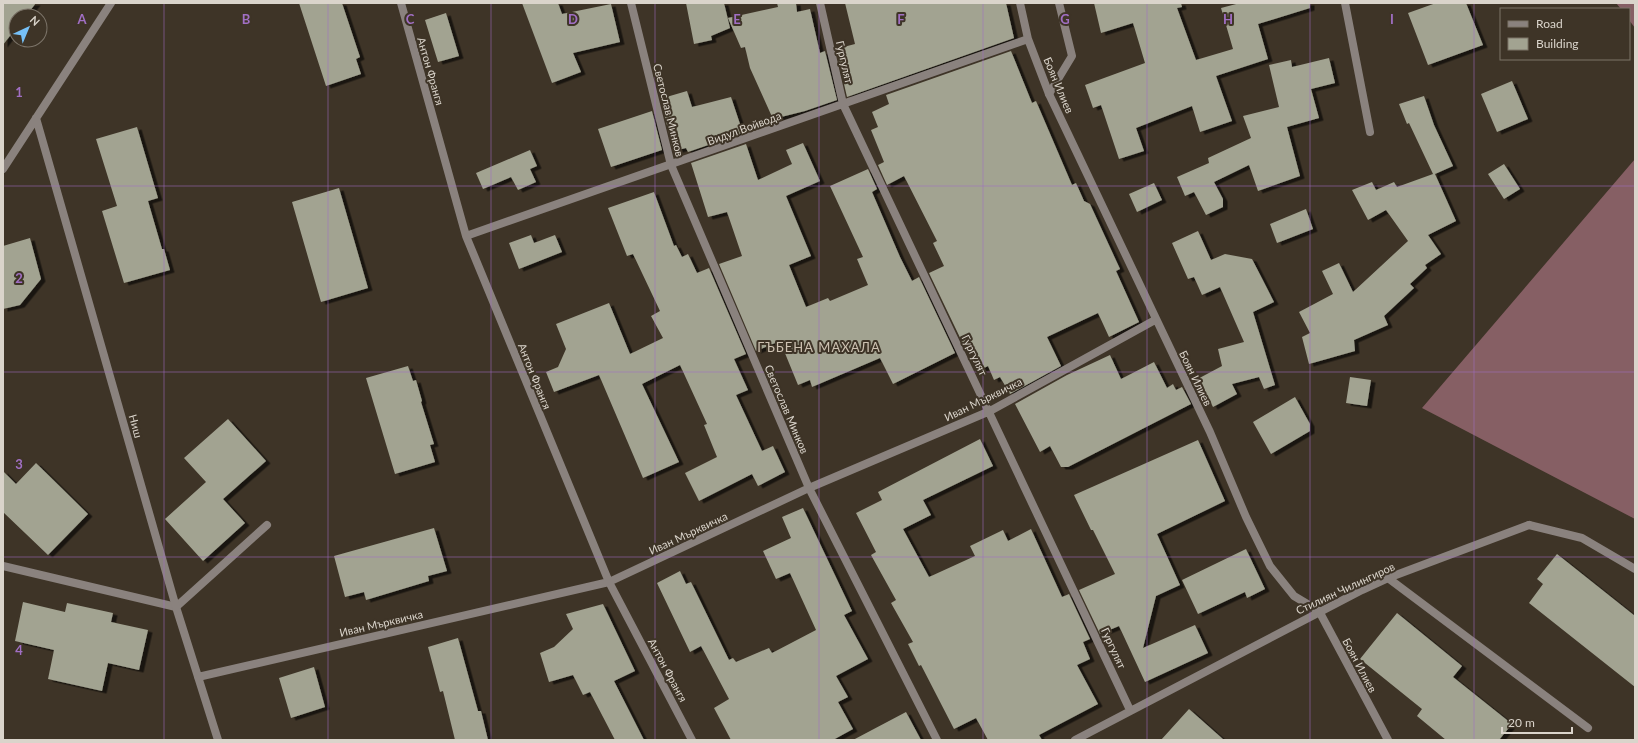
<svg xmlns="http://www.w3.org/2000/svg" width="1638" height="743" font-family="Lato,sans-serif">
  <defs>
    <filter id="shadow"><feDropShadow dx="4.5" dy="2.5" stdDeviation="0" flood-color="#0009"/></filter>
  </defs>
  <rect width="100%" height="100%" fill="#3e3427"/>
  <path fill="#865f64" d="M1616,3H1635V28L1629,20V9H1621Z
    M1635,159V519L1422,408Z"/>
  <path fill="#a2a391" filter="url(#shadow)" d="M3,3H36L26,16H16V28L3,45Z
    M299,3H342L360,57L356,59L361,74L326,86Z
    M522,3H558L562,14L611,4L620,42L573,53L581,72L552,83Z
    M686,3H724L730,28L711,36L712,40L694,44Z
    M777,3H796L797,12L810,9L820,53L825,51L837,100L805,111L773,119L750,68L745,47L741,48L728,18L778,7Z
    M845,3H1006L1014,38L847,97L836,49L855,44Z
    M1094,3H1181L1182,7L1177,8L1196,60L1233,49L1221,8L1240,3H1310V8L1258,24L1268,59L1216,76L1232,121L1200,132L1192,106L1136,128L1144,151L1119,159L1101,105L1093,108L1085,85L1145,63L1133,23L1101,33Z
    M1436,3H1466L1483,45L1428,65L1408,13Z
    M446,13L459,56L438,62L425,20Z
    M1011,51L1032,103L1036,101L1072,185L1076,183L1084,201L1090,204L1120,269L1116,271L1139,322L1109,337L1098,313L1047,337L1061,366L1010,394L1000,377L994,380L988,366L982,369L970,346L965,348L929,273L944,266L933,243L937,241L904,176L887,185L878,165L884,162L871,130L878,127L872,112L889,104L886,95Z
    M1329,58L1335,83L1311,89L1319,118L1287,127L1300,176L1258,191L1249,165L1214,182L1223,199V207L1206,215L1194,192L1185,196L1177,177L1209,163L1208,158L1251,138L1243,116L1279,107L1269,65L1291,60L1292,67Z
    M1512,81L1528,119L1497,132L1481,94Z
    M687,91L692,107L731,97L743,133L688,152L686,148L678,150L677,145L672,147L663,108L666,107L663,98Z
    M1424,96L1434,125L1453,166L1435,174L1456,221L1428,235L1441,254L1425,265L1427,268L1410,284L1414,288L1384,316L1388,325L1354,340L1355,351L1309,364L1302,337L1310,333L1299,312L1333,294L1322,271L1339,263L1353,292L1408,241L1386,210L1368,220L1352,190L1372,182L1376,190L1394,182L1397,187L1433,174L1409,123L1407,124L1399,104Z
    M652,111L662,150L611,167L598,129Z
    M137,127L158,198L148,201L162,249H164L170,270L124,283L102,211L117,206L96,139Z
    M803,143L820,181L786,196L811,256L789,265L806,307L828,298L830,301L868,285L857,259L863,257L830,186L868,169L877,189L872,192L900,257L912,281L919,277L955,353L893,384L880,358L812,387L810,380L798,385L780,341L756,351L719,264L742,256L727,212L708,217L691,163L746,144L758,180L792,164L786,150Z
    M530,150L537,166L530,169L536,182L518,190L511,177L483,189L476,173Z
    M1504,164L1520,189L1504,199L1488,174Z
    M1154,183L1162,200L1137,212L1129,194Z
    M339,188L368,288L321,302L292,202Z
    M654,192L674,246L676,245L682,257L688,254L697,273L709,268L746,354L734,359L748,390L736,395L762,451L773,446L785,472L758,486L752,474L699,501L685,473L717,457L704,425L707,424L680,365L642,384L679,462L643,478L599,375L554,392L546,372L558,367L566,349L556,324L609,303L630,354L663,338L651,316L660,311L633,254L627,256L608,208Z
    M1306,209L1313,229L1277,243L1270,224Z
    M1198,231L1211,260L1225,254L1252,259L1274,302L1253,312L1275,385L1264,389L1259,377L1232,384L1237,394L1213,407L1207,395L1200,399L1192,382L1222,366L1218,349L1244,342L1220,287L1202,295L1194,277L1188,279L1172,243Z
    M531,235L534,243L555,235L562,252L519,269L509,243Z
    M30,238L41,279L20,305L3,309V246Z
    M1110,355L1121,379L1154,362L1167,388L1173,384L1176,390L1182,387L1191,404L1068,467H1061L1050,446L1040,452L1015,404L1067,375Z
    M408,366L413,381L416,380L422,401L421,402L434,444L430,445L435,462L395,474L366,378Z
    M1350,377L1371,380L1367,406L1346,403Z
    M1295,397L1310,424V431L1271,454L1253,422Z
    M228,419L266,461L223,499L245,523L203,561L165,519L206,482L184,458Z
    M980,439L993,466L923,500L931,515L903,529L929,577L975,556L970,546L1003,530L1008,541L1031,529L1062,597L1069,594L1090,639L1083,642L1090,659L1077,665L1098,704L1039,735L1042,740H988L976,718L954,729L921,665L919,666L908,644L913,642L891,603L896,600L871,555L876,552L856,513L882,500L878,492Z
    M1198,440L1225,501L1157,534L1180,585L1156,596L1143,648L1195,625L1208,653L1145,682L1119,626L1100,634L1079,590L1115,574L1093,530H1091L1074,495Z
    M36,463L88,514L48,555L3,512V471L16,484Z
    M803,508L852,611L844,615L868,659L836,676L848,697L838,702L853,729L833,740H731L714,708L729,699L701,646L690,652L657,583L680,571L686,584L691,582L729,660L733,658L736,662L769,648L772,653L816,630L790,573L776,579L763,551L791,538L782,517Z
    M434,528L447,571L428,576L429,581L366,600L364,592L345,597L334,556Z
    M1246,549L1265,589L1247,598L1245,592L1198,614L1182,580Z
    M1557,554L1635,616V687L1529,603L1543,584L1537,579Z
    M23,602L65,612L67,603L113,613L111,622L148,630L139,670L108,663L102,691L48,679L54,650L15,641Z
    M603,604L635,671L614,681L644,740H615L590,692L583,695L573,675L549,682L540,653L554,647L573,629L566,614Z
    M1397,613L1462,666L1453,677L1512,724L1499,740H1446L1417,716L1422,709L1360,659Z
    M458,638L478,711H481L488,740H455L443,691L440,692L428,647Z
    M314,667L325,707L291,718L279,678Z
    M1189,709L1224,740H1161Z
    M906,712L921,740H853Z"/>
  <g fill="none" stroke-linecap="round" stroke-linejoin="round">
    <path stroke="#8a827e" stroke-width="8" d="M1049,94L1072,56L1059,3
      M1529,525L1582,538L1635,569
      M3,566L176,607L267,525
      M1388,578L1588,728"/>
    <path stroke="#8a827e" stroke-width="8" d="M401,3L466,236L609,582L692,740
      M631,3L671,165L809,488L937,740
      M820,3L843,104L1130,710
      M1020,3L1028,39L1049,94L1210,432L1246,517L1270,566L1294,596L1319,611L1388,740
      M1345,3L1370,132
      M36,118L176,607L218,740
      M3,169L111,3
      M466,236L1028,39
      M198,677L609,582L809,488L990,411L1155,320
      M1075,740L1362,590L1388,578L1529,525"/>
  </g>
  <path fill="none" stroke="#a16fc4" stroke-width="1" stroke-opacity="0.55" d="M164,3V740M328,3V740M491,3V740M655,3V740M819,3V740M983,3V740M1147,3V740M1310,3V740M1474,3V740M3,186H1635M3,372H1635M3,557H1635"/>
  <g text-anchor="middle" dominant-baseline="central" stroke-width="4" stroke-linejoin="round" paint-order="stroke">
    <g font-size="11" fill="#dad4cb" stroke="#3e3427">
      <text transform="translate(845 62) rotate(77)">Гургулят</text>
      <text transform="translate(431 71) rotate(74)">Антон Франгя</text>
      <text transform="translate(1059 85) rotate(67)">Боян Илиев</text>
      <text transform="translate(669 110) rotate(76)">Светослав Минков</text>
      <text transform="translate(744 128) rotate(-20)">Видул Войвода</text>
      <text transform="translate(975 355) rotate(64)">Гургулят</text>
      <text transform="translate(535 376) rotate(68)">Антон Франгя</text>
      <text transform="translate(1196 378) rotate(64)">Боян Илиев</text>
      <text transform="translate(983 399) rotate(-26)">Иван Мърквичка</text>
      <text transform="translate(787 409) rotate(67)">Светослав Минков</text>
      <text transform="translate(136 426) rotate(74)">Ниш</text>
      <text transform="translate(688 533) rotate(-25)">Иван Мърквичка</text>
      <text transform="translate(1345 588) rotate(-25)">Стилиян Чилингиров</text>
      <text transform="translate(381 623) rotate(-13)">Иван Мърквичка</text>
      <text transform="translate(1114 648) rotate(65)">Гургулят</text>
      <text transform="translate(1360 665) rotate(62)">Боян Илиев</text>
      <text transform="translate(668 670) rotate(62)">Антон Франгя</text>
    </g>
    <g font-size="13" letter-spacing="1" fill="#cdc1b1" stroke="#3e3427">
      <text x="819" y="347">ГЪБЕНА МАХАЛА</text>
    </g>
  </g>
  <g font-size="13" text-anchor="middle" font-weight="bold" fill="#a16fc4" stroke="#3e3427" stroke-width="4" stroke-linejoin="round" paint-order="stroke">
    <text x="82" y="24">A</text>
    <text x="246" y="24">B</text>
    <text x="410" y="24">C</text>
    <text x="573" y="24">D</text>
    <text x="737" y="24">E</text>
    <text x="901" y="24">F</text>
    <text x="1065" y="24">G</text>
    <text x="1228" y="24">H</text>
    <text x="1392" y="24">I</text>
    <text x="19" y="97">1</text>
    <text x="19" y="283">2</text>
    <text x="19" y="469">3</text>
    <text x="19" y="655">4</text>
  </g>
  <rect width="1638" height="743" fill="none" stroke="#dad4cb" stroke-width="8"/>
  <rect x="1500" y="8" width="130" height="52" fill="#3e3427" stroke="#7c7469"/>
  <rect x="1508" y="21" width="20" height="6" fill="#8a827e" stroke="#7c7469"/>
  <text x="1536" y="28" font-size="12" fill="#dad4cb">Road</text>
  <rect x="1508" y="38" width="20" height="12" fill="#a2a391" stroke="#7c7469"/>
  <text x="1536" y="48" font-size="12" fill="#dad4cb">Building</text>
  <g transform="translate(28 28) rotate(44)"><circle r="19" fill="#3e3427" stroke="#7c7469"/>
  <path d="M0-3L7 15L0 10L-7 15Z" fill="#76c0f7"/>
  <text y="-6" font-size="11" font-weight="bold" text-anchor="middle" fill="#dad4cb">N</text>
  </g>
  <path d="M1502 727v6h70v-6" fill="none" stroke="#dad4cb" stroke-width="2"/>
  <text x="1508" y="727" font-size="12" fill="#dad4cb" stroke="#3e3427" stroke-width="3" paint-order="stroke">20 m</text>
</svg>
